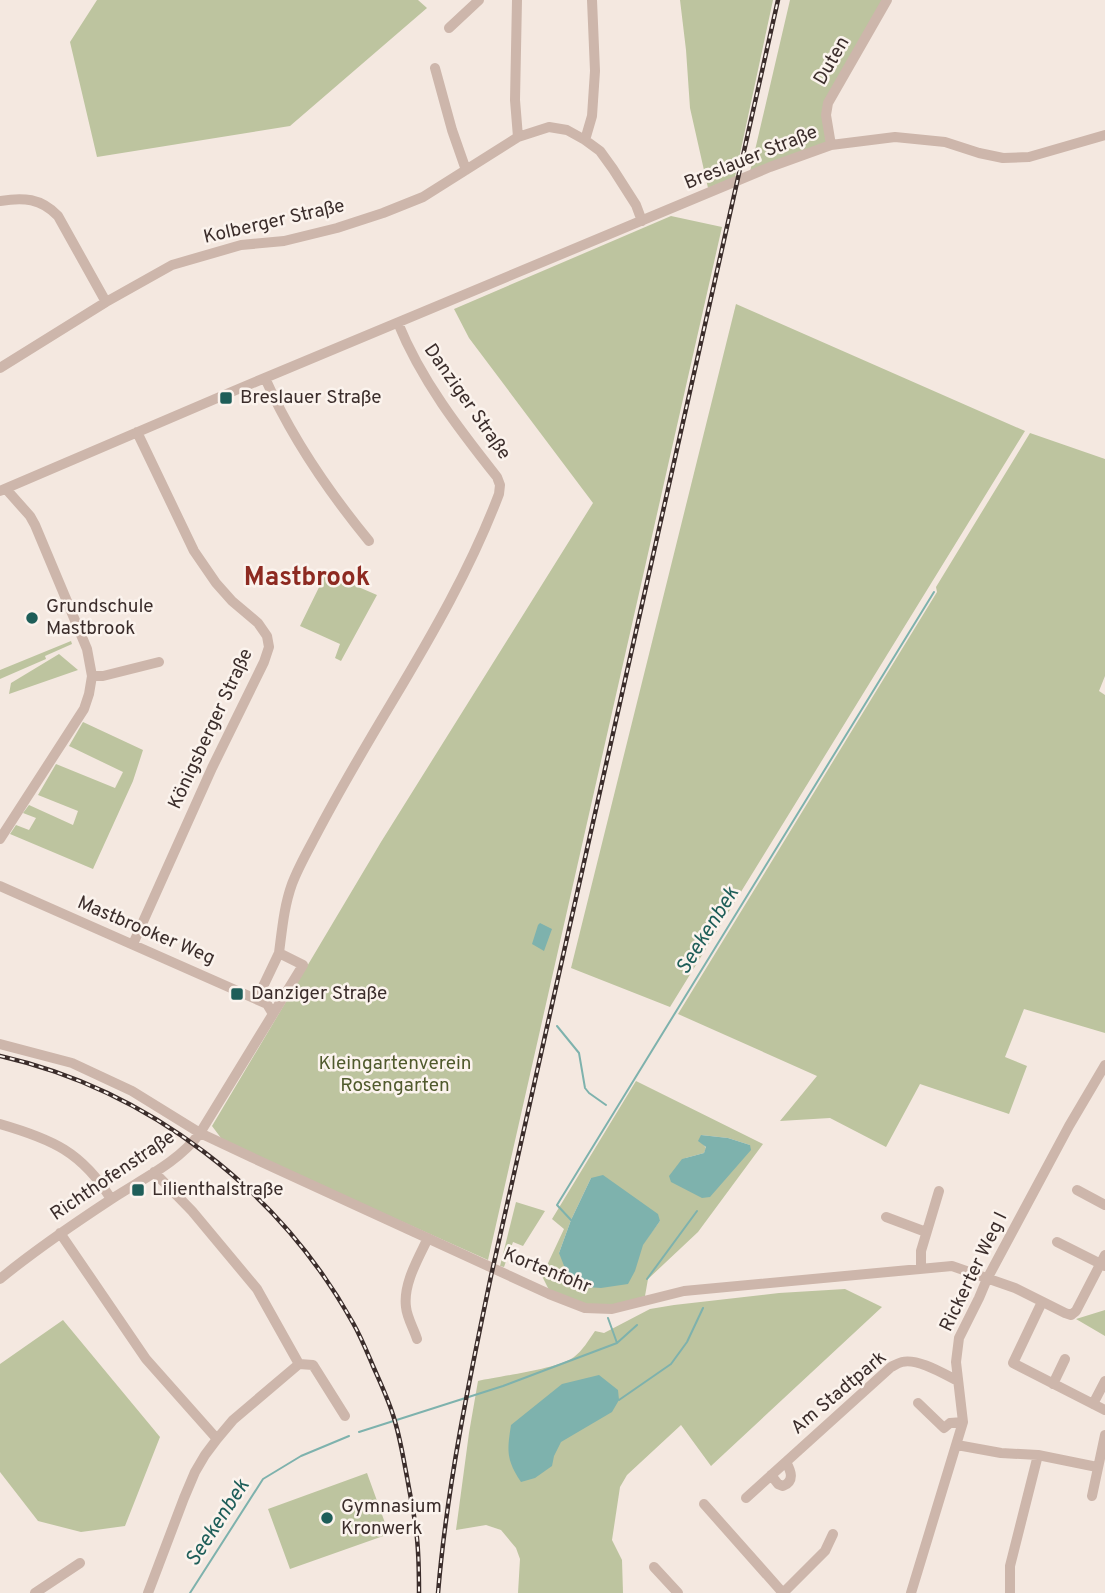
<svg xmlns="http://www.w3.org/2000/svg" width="1105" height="1593" font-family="Overpass,sans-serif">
  <rect width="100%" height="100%" fill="#f4e8e0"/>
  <path fill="#bdc49f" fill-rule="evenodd" d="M97,0H418L427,8L290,126L97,157L70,42Z
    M680,0H773L735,177L708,188L690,108L686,50Z
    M790,0H887L828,103L831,145L749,176Z
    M671,216L722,227L488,1260L224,1142L212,1126L381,842L593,503L469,338L454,309Z
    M736,304L1025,431L670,1007L571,968Z
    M1030,433L1105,459V676L1099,691L1105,695V1033L1024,1009L1005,1057L1027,1066L1009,1114L920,1084L886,1147L830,1118L780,1121L817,1076L678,1014L937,592L936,587Z
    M326,573L377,595L341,661L335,658L340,644L300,626Z
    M71,641L72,644L45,656L46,659L0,679V670Z
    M59,654L78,670L9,694L11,683Z
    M83,722L143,750L133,781L93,869L10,834L16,825L29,830L36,818L23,813L29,805L73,825L78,811L38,795L56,764L115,788L123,772L69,746Z
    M636,1081L763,1144L698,1232L648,1279L645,1296L612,1307L586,1305L550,1292L542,1276L564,1229L552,1219ZM701,1135L728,1138L750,1145L682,1159L704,1153L706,1148L703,1144ZM591,1178L660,1221L642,1245L559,1253L571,1220Z
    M516,1202L545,1211L523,1246L513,1242L504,1267L500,1266Z
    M845,1289L882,1307L711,1466L681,1425L627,1475L620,1487L612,1540L622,1560L623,1593H518L520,1559L516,1548L501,1530L486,1525L456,1530L469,1433L478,1381C500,1376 558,1369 574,1357C583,1350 588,1341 595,1331L604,1333L650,1309L674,1305L779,1293Z
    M1105,1310V1336L1076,1319Z
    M63,1320L160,1437L125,1526L81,1532L38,1521L0,1472V1364Z
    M367,1473L389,1534L290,1569L268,1509Z"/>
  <path fill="#7eb2ad" d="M540,923L552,929L544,951L532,944L538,925Z
    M701,1135L728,1138L750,1145L751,1150L710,1197L702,1198L671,1182L669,1176L682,1159L704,1153L706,1147L698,1141Z
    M603,1175L658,1214L660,1221L643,1245L635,1271L628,1284L601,1288L572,1286L559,1253L571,1220L591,1178Z
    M599,1375L618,1390L619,1400L612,1412L561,1442L554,1456L552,1466L535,1478L521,1482C506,1459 507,1451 511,1425L562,1384Z"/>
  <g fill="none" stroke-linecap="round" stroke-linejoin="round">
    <path stroke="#7eb2ad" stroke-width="2" d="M557,1026L579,1053L585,1088L589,1093L606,1105
      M571,1220L557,1205L934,592
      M647,1279L697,1211
      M617,1343L637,1325
      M619,1400L671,1364L687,1342L703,1308
      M359,1432L503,1386L617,1343L608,1318
      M190,1593L263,1479L301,1456L349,1436"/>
    <path stroke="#cdb6ab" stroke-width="10" d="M517,0L515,100L518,137
      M449,28L479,0
      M435,68L452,130L466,170
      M585,140L592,116L595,71L592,0
      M831,145L826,115L828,103L887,0
      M0,201C23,197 41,198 58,216L106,302
      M0,368L106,302L172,265L241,245L284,241L337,228L383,213L423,197L518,137L549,127L567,130L585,140L600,151L613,169L636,205L642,221
      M265,378C291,437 328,491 369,541
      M0,491L236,390L770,167L831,145L895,137L945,142L979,153L1003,158L1029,157L1105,135
      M92,676H103L159,662
      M0,839L84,709L89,694L92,676L87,649L35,525L30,516L6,489
      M0,886L267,1004L273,1014
      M133,944L212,768L264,662L269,647L267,636L258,623L232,601L216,583L194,551L137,432
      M279,953C282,930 284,906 292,884C298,868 307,852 315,837C339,791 365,747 392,702C432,635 471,568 499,494L500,485L497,477C459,429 421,380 398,323
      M0,1044L72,1063L132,1091L200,1133L251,1157L549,1294L585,1308L612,1309L684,1291L952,1266L1015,1288L1065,1313L1071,1315L1076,1311L1105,1255
      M0,1124C52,1139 82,1152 111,1199
      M154,1172L192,1211L257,1289L299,1364
      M1077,1190L1105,1205
      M886,1217L926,1232
      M60,1233L146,1359L217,1439
      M1057,1242L1105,1266
      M921,1268V1251L939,1191
      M0,1279C35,1250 72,1225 110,1200C140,1180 178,1163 200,1133L303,965L279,953L257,999
      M1042,1302L1013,1363L1105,1410
      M417,1339C414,1329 407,1318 406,1307C403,1284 418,1259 428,1238
      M1053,1384L1065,1359
      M918,1403L944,1428L950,1423L963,1422
      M1093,1404L1105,1381
      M957,1445L1001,1453L1038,1455L1010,1566V1593
      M1038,1455L1097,1467
      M771,1475L778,1484L783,1486C795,1481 791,1471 786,1462
      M1092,1496L1105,1435
      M746,1498L891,1367C895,1365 898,1363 902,1362C918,1358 944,1374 958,1381
      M704,1504L783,1593
      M654,1567L678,1593
      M35,1593L80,1563
      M148,1593L184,1498L195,1472L205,1455L217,1439L233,1420L299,1364L313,1365L345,1416
      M783,1593L825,1551L833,1534
      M911,1593L963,1422L956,1362L959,1338L979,1298L987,1279L1069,1126L1105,1065"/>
    <defs>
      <path id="rail" d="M0,1056C149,1090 279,1190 353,1323C361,1337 367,1352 373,1366C380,1382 388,1399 393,1415C400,1436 403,1457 407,1477C410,1495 414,1512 416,1530C419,1551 419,1572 419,1593
        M438,1593C447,1486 469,1381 491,1276L778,0"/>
    </defs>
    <use href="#rail" stroke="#3b2d2b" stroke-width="4.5"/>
    <use href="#rail" stroke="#fbf3ed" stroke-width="2" stroke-dasharray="5" stroke-linecap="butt"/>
  </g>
  <g fill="#1e5e59" stroke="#fbf3ed" stroke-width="2.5">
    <rect x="219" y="391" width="14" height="14" rx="3.5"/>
    <circle cx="32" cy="618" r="7"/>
    <rect x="230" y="987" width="14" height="14" rx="3.5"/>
    <rect x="131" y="1183" width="14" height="14" rx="3.5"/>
    <circle cx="327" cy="1518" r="7"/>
  </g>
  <g text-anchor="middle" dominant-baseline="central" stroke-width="5" stroke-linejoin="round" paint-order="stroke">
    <g font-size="19" fill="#3b2d2b" stroke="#fbf3ed">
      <text transform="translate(832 61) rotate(-60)">Duten</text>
      <text transform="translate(751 158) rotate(-22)">Breslauer Straße</text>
      <text transform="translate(274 222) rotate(-13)">Kolberger Straße</text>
      <text transform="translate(467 402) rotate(55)">Danziger Straße</text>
      <text transform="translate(211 729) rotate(-65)">Königsberger Straße</text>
      <text transform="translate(146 931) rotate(23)">Mastbrooker Weg</text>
      <text transform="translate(113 1176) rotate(-34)">Richthofenstraße</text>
      <text transform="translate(547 1271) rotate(22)">Kortenfohr</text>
      <text transform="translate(974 1272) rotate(-64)">Rickerter Weg I</text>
      <text transform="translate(839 1393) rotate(-40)">Am Stadtpark</text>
    </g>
    <g font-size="19" fill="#3b2d2b" stroke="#fbf3ed" text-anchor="start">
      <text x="240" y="398">Breslauer Straße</text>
      <text x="46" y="607">Grundschule<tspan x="46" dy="22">Mastbrook</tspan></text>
      <text x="251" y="994">Danziger Straße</text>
      <text x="152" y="1190">Lilienthalstraße</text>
      <text x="341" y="1507">Gymnasium<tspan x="341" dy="22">Kronwerk</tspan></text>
    </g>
    <g font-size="19" fill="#505a2d" stroke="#fbf3ed">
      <text x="395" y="1064">Kleingartenverein<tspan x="395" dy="22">Rosengarten</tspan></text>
    </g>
    <g font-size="21" font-style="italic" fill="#1e5e59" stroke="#fbf3ed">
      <text transform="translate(708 931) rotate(-58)">Seekenbek</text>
      <text transform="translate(218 1523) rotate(-57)">Seekenbek</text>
    </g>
    <g font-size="26" font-weight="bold" fill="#8d2a21" stroke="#fbf3ed">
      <text x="307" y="578">Mastbrook</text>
    </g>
  </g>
</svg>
